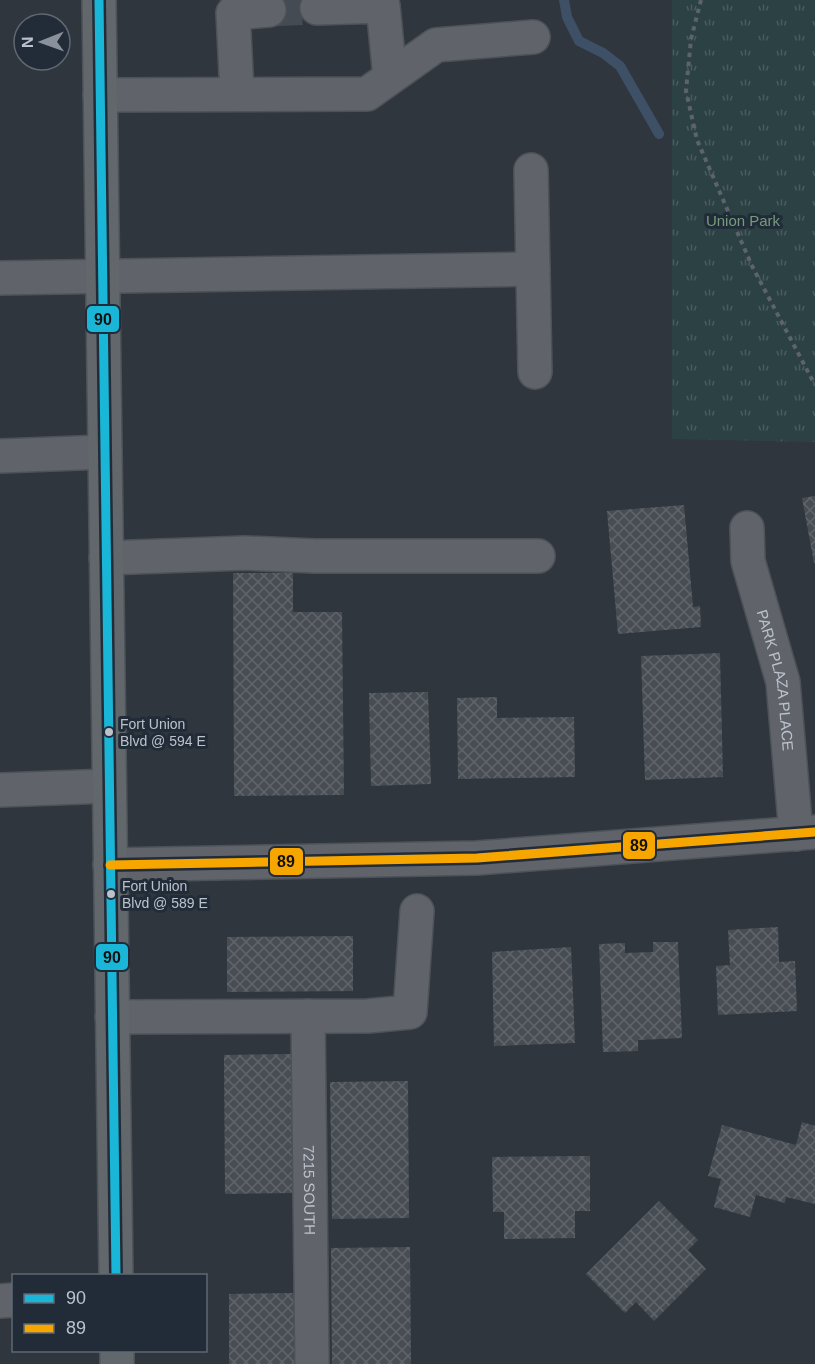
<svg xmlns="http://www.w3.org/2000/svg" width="815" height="1364" font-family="Helvetica,sans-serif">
  <defs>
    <pattern id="grass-tufts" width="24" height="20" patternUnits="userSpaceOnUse" patternTransform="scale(1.5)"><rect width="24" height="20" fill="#2c4144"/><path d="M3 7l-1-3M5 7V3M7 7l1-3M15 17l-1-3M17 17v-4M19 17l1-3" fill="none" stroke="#495b5e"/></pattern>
    <pattern id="building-cross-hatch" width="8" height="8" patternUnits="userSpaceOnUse" patternTransform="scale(1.5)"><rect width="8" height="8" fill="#474d53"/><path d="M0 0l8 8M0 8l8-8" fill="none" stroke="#60656b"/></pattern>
  </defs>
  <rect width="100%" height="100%" fill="#2f363d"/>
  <path fill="url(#grass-tufts)" d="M672,0H815V442L672,439Z"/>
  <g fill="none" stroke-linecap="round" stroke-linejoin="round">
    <path stroke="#3e5066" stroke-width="10" d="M564,0L567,17L579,41L603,53L620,66L659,134"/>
  </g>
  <path fill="url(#building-cross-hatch)" d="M815,496V563H814L802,498Z
    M684,505L693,607L700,606L701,627L618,634L607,511Z
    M233,573H293V612H342L344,795L234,796Z
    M720,653L723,777L645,780L641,656Z
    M428,692L431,784L371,786L369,693Z
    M497,697V718L574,717L575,777L458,779L457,698Z
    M778,927L779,962L795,961L797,1011L718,1015L716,966L730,965L728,930Z
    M353,936V991L227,992V937Z
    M653,942H678L682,1038L638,1040V1051L603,1052L599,944L625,943V953L653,952Z
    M571,947L575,1043L494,1046L492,952Z
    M292,1054L294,1193L225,1194L224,1055Z
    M408,1081L409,1218L332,1219L330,1082Z
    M802,1122L815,1126V1204L786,1197L785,1203L756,1195L750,1217L714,1207L721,1179L708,1176L722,1125L796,1145Z
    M590,1156V1211H575V1238L504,1239V1212H493L492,1157Z
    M659,1201L698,1240L688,1250L706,1269L654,1321L636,1302L625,1313L586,1274Z
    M410,1247L411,1364H332L331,1248Z
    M295,1293V1364H229V1294Z"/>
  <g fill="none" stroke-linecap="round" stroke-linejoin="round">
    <path stroke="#444b52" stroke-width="33" stroke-dasharray="33 16" stroke-linecap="butt" d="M269,10L317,8"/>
    <defs>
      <g id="minor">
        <path d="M317,8L383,6L390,77"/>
        <path d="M237,93L233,13L269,10"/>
        <path d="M100,95L367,94L436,45L533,37"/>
        <path d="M531,170L535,372"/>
        <path d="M0,278L533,269"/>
        <path d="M0,456L105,452"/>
        <path id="s1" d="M747,528L748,561L783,682L796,834"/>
        <path d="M106,558L245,553L315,556H538"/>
        <path d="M0,790L109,786"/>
        <path d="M110,865L477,858L815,832"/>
        <path id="s2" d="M308,1016L312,1364"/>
        <path d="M112,1017L368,1016L410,1012L417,911"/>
        <path d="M0,1301L14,1300"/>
      </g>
      <path id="major" d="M99,0L116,1276
        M117,1350V1364"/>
    </defs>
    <use href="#minor" stroke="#4d5258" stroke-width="36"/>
    <use href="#major" stroke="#4d5259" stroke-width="36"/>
    <path stroke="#5d6368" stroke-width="4" stroke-dasharray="4.5 4.5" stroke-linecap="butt" d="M701,0L691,39L686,91L697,140L752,266L815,385"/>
    <use href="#minor" stroke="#60646a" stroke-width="33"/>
    <use href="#major" stroke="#62676c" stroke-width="33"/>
    <defs>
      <path id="bus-1" d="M99,0L116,1276"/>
      <path id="bus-2" d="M110,865L477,858L815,832"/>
    </defs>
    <use href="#bus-1" stroke="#222c38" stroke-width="14"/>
    <use href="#bus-2" stroke="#222c38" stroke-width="14"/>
    <use href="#bus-1" stroke="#1ab6d8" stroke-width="9"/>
    <use href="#bus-2" stroke="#f7a600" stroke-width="9"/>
  </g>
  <g fill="#bbc2cc" stroke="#222c38" stroke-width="2">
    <circle cx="109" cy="732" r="5"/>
    <circle cx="111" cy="894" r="5"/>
  </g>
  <g text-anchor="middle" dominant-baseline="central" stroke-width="6" stroke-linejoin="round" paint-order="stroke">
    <g font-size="14" fill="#bbc2cc" stroke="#222c38" text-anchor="start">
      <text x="120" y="724">Fort Union<tspan x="120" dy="17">Blvd @ 594 E</tspan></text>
      <text x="122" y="886">Fort Union<tspan x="122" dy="17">Blvd @ 589 E</tspan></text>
    </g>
    <g font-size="15" fill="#749b7c" stroke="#222c38">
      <text x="743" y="220">Union Park</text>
    </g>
    <g font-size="15" fill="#bbc2cc" stroke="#222c38">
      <text stroke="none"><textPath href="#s1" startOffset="156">PARK PLAZA PLACE</textPath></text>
      <text stroke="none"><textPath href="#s2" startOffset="174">7215 SOUTH</textPath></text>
    </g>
  </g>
  <g stroke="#222c38" stroke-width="2">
    <rect x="86" y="305" width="34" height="28" rx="6" fill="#1ab6d8"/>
    <rect x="622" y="831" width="34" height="29" rx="6" fill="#f7a600"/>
    <rect x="269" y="847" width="35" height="29" rx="6" fill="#f7a600"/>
    <rect x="95" y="943" width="34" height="28" rx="6" fill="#1ab6d8"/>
  </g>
  <g font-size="16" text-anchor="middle" font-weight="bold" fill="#111">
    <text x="103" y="325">90</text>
    <text x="639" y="851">89</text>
    <text x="286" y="867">89</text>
    <text x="112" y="963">90</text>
  </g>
  <rect x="12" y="1274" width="195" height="78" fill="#222c38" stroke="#5f6873" stroke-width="1.5"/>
  <rect x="24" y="1294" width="30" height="9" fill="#1ab6d8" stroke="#5f6873" stroke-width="1.5"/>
  <text x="66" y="1304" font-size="18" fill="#bbc2cc">90</text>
  <rect x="24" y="1324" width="30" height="9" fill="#f7a600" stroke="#5f6873" stroke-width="1.5"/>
  <text x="66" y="1334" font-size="18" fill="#bbc2cc">89</text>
  <g transform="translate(42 42) rotate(269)"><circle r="28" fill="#222c38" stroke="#5f6873" stroke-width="1.5"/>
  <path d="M0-4.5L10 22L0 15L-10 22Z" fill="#8a919a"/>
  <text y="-9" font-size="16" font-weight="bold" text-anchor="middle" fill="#bbc2cc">N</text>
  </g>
</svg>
